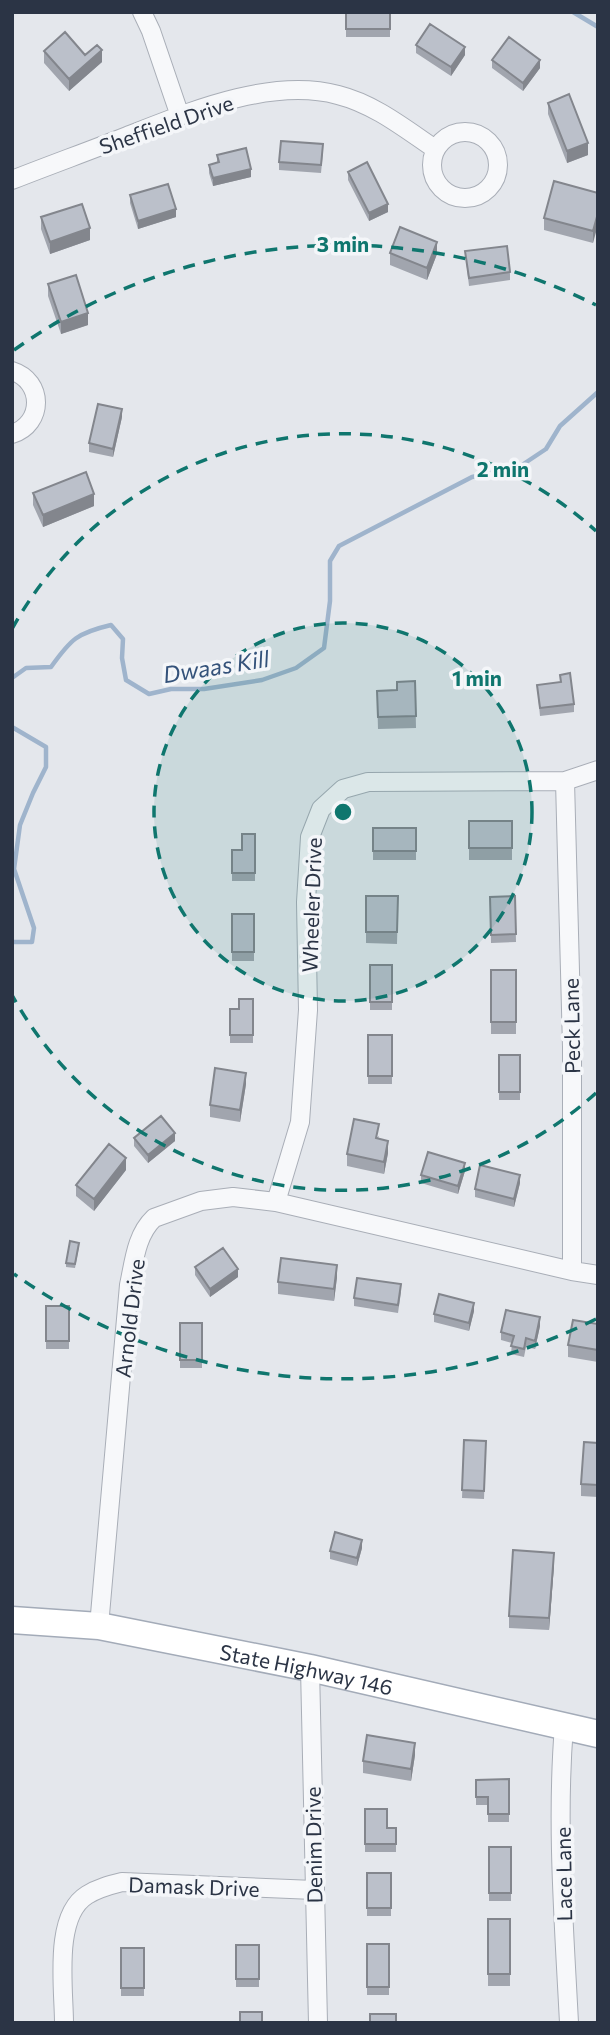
<svg xmlns="http://www.w3.org/2000/svg" width="610" height="2035" font-family="Commissioner,sans-serif">
  <rect width="100%" height="100%" fill="#e4e7ec"/>
  <g fill="none" stroke-linecap="round" stroke-linejoin="round">
    <path stroke="#9fb4cc" stroke-width="4.5" d="M573,12L598,27
      M12,678L26,668L51,667C71,639 77,633 111,625L123,639L122,658L126,680L149,694L171,689H204L262,680L296,668L324,648L330,601V561L339,546L472,477L519,467L546,449L560,426L598,392
      M12,727L46,747V767L33,793L20,825L14,869L34,928L32,942H12"/>
    <defs>
      <path id="street" d="M142,12L151,31L180,116
        M432 165a33 33 0 1 1 66 0a33 33 0 1 1-66 0Z
        M12,180C50,165 89,151 127,136C189,112 271,77 338,95C374,104 404,128 435,149
        M12,371C44,381 44,424 12,434
        M565,781L572,1047V1271
        M276,1202L300,1122L308,1010L306,902L310,837L321,809L343,789L368,782L565,781L598,770
        M99,1626L129,1285C134,1262 136,1235 154,1218L201,1201L233,1197L276,1202L572,1271L598,1275
        M310,1668L318,2023
        M564,1726C556,1824 564,1924 569,2023
        M64,2023C64,1988 53,1916 87,1895C98,1888 110,1885 122,1882L314,1890"/>
      <g id="primary">
        <path id="s1" d="M12,1620L99,1626L310,1668L598,1734"/>
      </g>
    </defs>
    <use href="#street" stroke="#a9aeb7" stroke-width="20"/>
    <use href="#primary" stroke="#a3abb8" stroke-width="29"/>
    <use href="#street" stroke="#f7f8fa" stroke-width="18"/>
    <use href="#primary" stroke="#fff" stroke-width="26"/>
  </g>
  <path fill="#a1a5ae" d="M346,12H390V37H346Z
    M416,45L465,55L451,76L416,53Z
    M44,51L85,55L102,62L69,91L44,63Z
    M492,60L540,68L523,91L492,68Z
    M548,103L588,155L567,163L548,114Z
    M323,152L321,173L279,170V162Z
    M217,155L251,177L213,186L209,173V165L217,163Z
    M348,172L388,212L369,221L348,180Z
    M598,193L593,243L544,230V218Z
    M130,195L176,217L138,229L130,203Z
    M41,217L90,240L50,254L41,229Z
    M465,251L510,272V280L469,286Z
    M390,253L437,254L427,280L390,265Z
    M48,284L88,325L61,334L48,296Z
    M122,417L113,457L89,452V443Z
    M33,493L94,506L43,527L33,505Z
    M560,675L574,704V712L540,716L537,685L560,682Z
    M415,681L416,728L378,729L377,691L397,690Z
    M469,821H512V860H469Z
    M373,828H416V860H373Z
    M255,834V881H232V850H242Z
    M366,896H398L397,944L366,943Z
    M515,896L516,942L491,943L490,897Z
    M232,914H254V961H232Z
    M370,965H392V1010H370Z
    M491,970H516V1034H491Z
    M253,999V1043H230V1009H239Z
    M368,1035H392V1084H368Z
    M499,1055H520V1100H499Z
    M246,1084L240,1122L210,1117V1105Z
    M379,1136L378,1139L388,1153L384,1174L347,1166V1154Z
    M134,1138L175,1141L148,1163L134,1146Z
    M126,1170L94,1211L76,1196V1185Z
    M465,1171L458,1194L421,1183V1175Z
    M520,1183L514,1207L475,1197V1189Z
    M79,1247L75,1268L66,1267V1263Z
    M195,1267L238,1277L210,1297L195,1275Z
    M337,1277L334,1301L278,1294V1282Z
    M401,1292L398,1313L354,1306V1298Z
    M46,1306H69V1349H46Z
    M474,1311L469,1331L434,1322V1314Z
    M180,1323H202V1368H180Z
    M598,1324V1362L568,1357V1345Z
    M540,1326L535,1349L526,1347L524,1357L511,1354L512,1343L501,1340V1332Z
    M464,1440L486,1441L484,1499L462,1498Z
    M598,1443V1497L581,1496V1484Z
    M362,1548L357,1566L330,1559V1551Z
    M554,1565L549,1630L509,1628V1616Z
    M415,1755L411,1781L363,1773V1761Z
    M509,1779V1822H488V1805H476V1780Z
    M365,1809L387,1828H396V1852H365Z
    M489,1847H511V1901H489Z
    M367,1873H391V1916H367Z
    M488,1919H510V1986H488Z
    M367,1944H389V1995H367Z
    M236,1945H259V1987H236Z
    M121,1948H144V1996H121Z"/>
  <path fill="#83868d" d="M465,47V55L451,76V67Z
    M102,50V62L69,91V79Z
    M540,60V68L523,91V83Z
    M588,143V155L567,163V151Z
    M251,169V177L213,186V178Z
    M388,204V212L369,221V213Z
    M176,209V217L138,229V221Z
    M598,213V225L593,243V231Z
    M90,228V240L50,254V242Z
    M437,242V254L427,280V268Z
    M88,313V325L61,334V322Z
    M122,409V417L113,457V449Z
    M94,494V506L43,527V515Z
    M246,1073V1084L240,1122V1110Z
    M175,1133V1141L148,1163V1155Z
    M388,1141V1153L384,1174V1162Z
    M126,1158V1170L94,1211V1199Z
    M465,1163V1171L458,1194V1186Z
    M520,1175V1183L514,1207V1199Z
    M337,1265V1277L334,1301V1289Z
    M238,1269V1277L210,1297V1289Z
    M474,1303V1311L469,1331V1323Z
    M540,1317V1326L535,1349V1341Z
    M362,1540V1548L357,1566V1558Z
    M554,1553V1565L549,1630V1618Z
    M415,1743V1755L411,1781V1769Z"/>
  <path fill="#bbc0ca" stroke="#83868d" stroke-width="2" d="M346,12H390V29H346Z
    M430,24L465,47L451,67L416,45Z
    M65,32L85,55L97,45L102,50L69,79L44,51Z
    M509,37L540,60L523,83L492,60Z
    M569,94L588,143L567,151L548,103Z
    M281,141L323,144L321,165L279,162Z
    M246,148L251,169L213,178L209,165L219,162L217,155Z
    M367,162L388,204L369,213L348,172Z
    M554,181L598,193V213L593,231L544,218Z
    M168,184L176,209L138,221L130,195Z
    M82,204L90,228L50,242L41,217Z
    M400,227L437,242L427,268L390,253Z
    M507,246L510,272L469,278L465,251Z
    M76,275L88,313L61,322L48,284Z
    M98,404L122,409L113,449L89,443Z
    M86,472L94,494L43,515L33,493Z
    M570,673L574,704L540,708L537,685L561,682L560,675Z
    M415,681L416,716L378,717L377,691L397,690V682Z
    M469,821H512V848H469Z
    M373,828H416V851H373Z
    M242,834H255V873H232V850H242Z
    M366,896H398L397,932H366Z
    M515,896L516,934L491,935L490,897Z
    M232,914H254V952H232Z
    M370,965H392V1002H370Z
    M491,970H516V1022H491Z
    M239,999H253V1035H230V1009H239Z
    M368,1035H392V1076H368Z
    M499,1055H520V1092H499Z
    M215,1068L246,1073L240,1110L210,1105Z
    M161,1116L175,1133L148,1155L134,1138Z
    M354,1119L379,1124L376,1138L388,1141L384,1162L347,1154Z
    M109,1144L126,1158L94,1199L76,1185Z
    M428,1152L465,1163L458,1186L421,1175Z
    M480,1165L520,1175L514,1199L475,1189Z
    M70,1241L79,1243L75,1264L66,1263Z
    M223,1248L238,1269L210,1289L195,1267Z
    M281,1258L337,1265L334,1289L278,1282Z
    M357,1278L401,1284L398,1305L354,1298Z
    M439,1294L474,1303L469,1323L434,1314Z
    M46,1306H69V1341H46Z
    M506,1310L540,1317L535,1341L526,1338L524,1349L511,1346L514,1336L501,1332Z
    M573,1320L598,1324V1350L568,1345Z
    M180,1323H202V1360H180Z
    M464,1440L486,1441L484,1491L462,1490Z
    M584,1442L598,1443V1485L581,1484Z
    M335,1532L362,1540L357,1558L330,1551Z
    M513,1550L554,1553L549,1618L509,1616Z
    M367,1735L415,1743L411,1769L363,1761Z
    M509,1779V1814H488V1797H476V1780Z
    M365,1809H387V1828H396V1844H365Z
    M489,1847H511V1893H489Z
    M367,1873H391V1908H367Z
    M488,1919H510V1974H488Z
    M367,1944H389V1987H367Z
    M236,1945H259V1979H236Z
    M121,1948H144V1988H121Z
    M240,2012H262V2023H240Z
    M370,2014H396V2023H370Z"/>
  <circle cx="343" cy="812" r="189" fill="#0f766e" fill-opacity=".12"/>
  <g fill="none" stroke="#0f766e" stroke-width="3.5" stroke-dasharray="12 9">
    <circle cx="343" cy="812" r="189"/>
    <path d="M596 1093A378 378 0 0 1 12 995M12 629A378 378 0 0 1 596 531"/>
    <path d="M596 1319A567 567 0 0 1 14 1274M14 350A567 567 0 0 1 596 305"/>
  </g>
  <g text-anchor="middle" dominant-baseline="central" stroke-width="7" stroke-linejoin="round" paint-order="stroke">
    <g font-size="21" fill="#2b3445" stroke="#f4f6f9">
      <text transform="translate(166 124) rotate(-19)">Sheffield Drive</text>
      <text transform="translate(311 905) rotate(-88)">Wheeler Drive</text>
      <text transform="translate(571 1026) rotate(-91)">Peck Lane</text>
      <text transform="translate(129 1318) rotate(-83)">Arnold Drive</text>
      <text stroke="none"><textPath href="#s1" startOffset="299">State Highway 146</textPath></text>
      <text transform="translate(313 1845) rotate(-91)">Denim Drive</text>
      <text transform="translate(563 1874) rotate(-91)">Lace Lane</text>
      <text transform="translate(194 1886) rotate(2)">Damask Drive</text>
    </g>
    <g font-size="23" font-style="italic" fill="#34527a" stroke="#f4f6f9">
      <text transform="translate(216 666) rotate(-9)">Dwaas Kill</text>
    </g>
  </g>
  <circle cx="343" cy="812" r="10" fill="#0f766e" stroke="#f4f6f9" stroke-width="3.5"/>
  <g font-size="21" text-anchor="middle" font-weight="bold" fill="#0f766e" stroke="#f4f6f9" stroke-width="7" stroke-linejoin="round" paint-order="stroke">
    <text x="343" y="252">3 min</text>
    <text x="503" y="477">2 min</text>
    <text x="477" y="686">1 min</text>
  </g>
  <rect width="610" height="2035" fill="none" stroke="#2b3445" stroke-width="28"/>
</svg>
